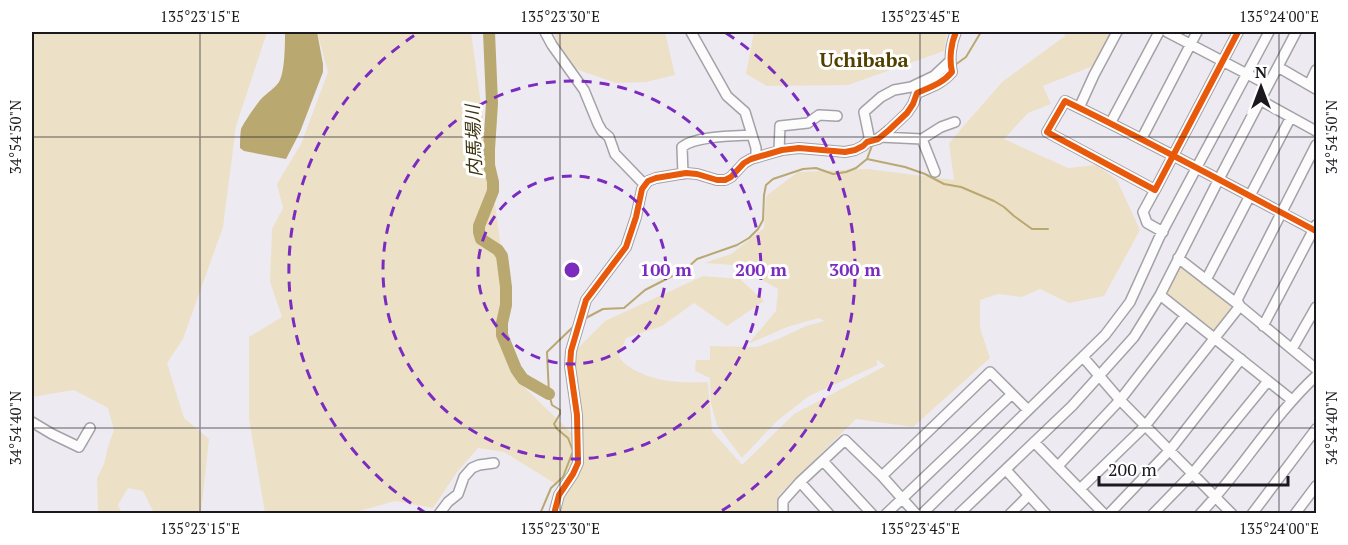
<svg xmlns="http://www.w3.org/2000/svg" width="1348" height="545" font-family="'PT Serif','Noto Sans JP',serif">
  <rect width="100%" height="100%" fill="#eeeaf2"/>
  <path fill="#ece1c7" d="M32,32H267L236,126L223,227L183,339L167,363L184,418L209,439L201,513H154L143,491L128,488L118,505L122,513H98L97,478L104,464L108,447L114,430L108,408L74,390L32,397Z
    M317,32H471L505,277L502,316L505,335L524,387L579,440L573,353L605,321L703,276L740,279L764,301L727,326L694,303L662,326L626,338L619,356C625,370 654,379 669,381C682,383 695,382 708,382L712,431L742,465L794,414L885,366L876,359L878,365L809,396L777,421L742,458L717,425L711,404L710,378L695,371L696,360H710V346L757,347L778,339L806,326L824,321L819,318L787,327L748,344L776,311L778,289L735,265L704,263L731,254L764,228L766,196L798,172L868,169L954,180L949,143L1002,82L1065,36L1064,32H1111L1093,66L1043,86L1051,104L1028,113L1004,139L1068,168L1097,165L1117,180L1140,230L1104,296L1069,303L1040,289L1022,297L998,294L980,300V328L990,358L913,427L856,419L779,495V513H554L559,486L504,452L478,448L457,472L433,508L395,501L352,513H265L249,419V337L282,317L270,282L272,229L283,208L277,184L301,144L328,72Z
    M554,32H665L675,75L646,82L616,83L573,68L561,52Z
    M754,32H947L944,51L848,85L767,86L746,74Z
    M1180,264L1238,307L1215,336L1165,295Z"/>
  <path fill="#b9a870" d="M285,32H317L323,64V72L300,132L286,159L244,151L240,148C240,142 240,136 241,129C243,124 258,102 262,98C267,93 274,89 279,82C285,72 285,44 285,32Z"/>
  <g fill="none" stroke-linecap="round" stroke-linejoin="round">
    <path stroke="#b9a870" stroke-width="2" d="M955,65L966,57L981,32
      M867,159L905,167L925,174L944,184L961,187L994,201L1004,207L1014,216L1032,229H1048
      M584,319L603,309L624,308L645,290L686,269L697,259L737,245L749,238L758,229L763,220L764,195L766,185L773,179L803,169L816,168L833,174L846,172L856,168L867,159L873,143
      M540,514L551,488L563,477L573,451L568,438L557,429L554,424L560,414V410L552,405L549,394L547,352L575,325"/>
    <path stroke="#b9a870" stroke-width="12" d="M489,32L492,103L489,149V165L493,182V191L479,226V232L481,239L498,250L502,256L506,287V305L502,323V335L516,369L523,379L549,394"/>
    <defs>
      <path id="minor" d="M545,32L552,45L584,90L598,124L602,131L609,137L615,154L644,184
        M691,32L727,96L745,112L756,148V157
        M1167,32L1268,85
        M1238,32L1155,190L1047,132L1065,101C1150,142 1233,187 1316,231
        M1278,67L1316,89
        M1309,85L1316,70
        M1260,100L1316,131
        M1079,108L1094,75L1117,32
        M1111,122L1159,32
        M880,137L922,139L941,127L955,122
        M1142,138L1197,32
        M922,139L935,172
        M870,141L864,112L881,97L894,90L911,87L934,76L950,61
        M779,151L780,126L808,123L819,115L837,116
        M683,174L682,147C695,136 734,136 752,135
        M1155,190L1143,212L1147,223L1163,232
        M1178,258L1240,306L1316,369
        M1206,280L1291,117
        M1160,295L1292,400
        M1263,326L1316,225
        M1292,349L1316,307
        M1083,357L1120,400L1232,514
        M32,422L52,434L79,447L90,428
        M1034,442L1104,514
        M823,461L872,514
        M1058,466L1120,400L1185,316
        M1006,470L1046,514
        M882,476L990,372L1028,410
        M800,482L829,514
        M1080,489L1145,426L1240,306L1237,300L1316,145
        M439,514L448,502L458,494L464,477L472,468L479,465L494,463
        M554,514L559,495L573,474L578,463L577,415L570,366L571,351L586,300L626,247L636,217L642,189L648,181L656,178L686,173L697,174L717,180H725L731,177L744,163L751,159L782,150L799,148L845,152L855,150L863,146L867,142L878,139L889,130L907,113L913,104L917,93C931,87 943,83 952,72C949,59 951,43 956,32
        M783,514V501L800,482L845,440L882,476L916,514
        M886,514L1012,394
        M922,514L1105,335L1130,302L1159,238L1269,32
        M959,514L1072,406L1134,337L1160,295L1219,179L1296,32
        M1010,514L1029,495
        M1109,514L1170,450L1241,359
        M1153,514L1192,474L1268,381
        M1200,514C1242,470 1272,417 1316,376
        M1252,514L1316,429
        M1295,514L1316,486"/>
    </defs>
    <use href="#minor" stroke="#a4a1a7" stroke-width="12"/>
    <use href="#minor" stroke="#fcfcfd" stroke-width="9"/>
    <defs>
      <path id="cycleway" d="M1238,32L1155,190L1047,132L1065,101C1150,142 1233,187 1316,231
        M554,514L559,495L573,474L578,463L577,415L570,366L571,351L586,300L626,247L636,217L642,189L648,181L656,178L686,173L697,174L717,180H725L731,177L744,163L751,159L782,150L799,148L845,152L855,150L863,146L867,142L878,139L889,130L907,113L913,104L917,93C931,87 943,83 952,72C949,59 951,43 956,32"/>
    </defs>
    <use href="#cycleway" stroke="#fff" stroke-width="10"/>
    <use href="#cycleway" stroke="#e8590c" stroke-width="6"/>
  </g>
  <path fill="none" stroke="#1b191e" stroke-width="1.5" stroke-opacity="0.45" d="M200,32V514M560,32V514M920,32V514M1279,32V514M32,137H1316M32,428H1316"/>
  <g fill="none" stroke="#7b2cbf" stroke-width="3" stroke-dasharray="10 8">
    <circle cx="572" cy="270" r="94"/>
    <circle cx="572" cy="270" r="189"/>
    <path d="M426 513A283 283 0 0 1 418 33M726 33A283 283 0 0 1 718 513"/>
  </g>
  <g text-anchor="middle" dominant-baseline="central" stroke-width="6" stroke-linejoin="round" paint-order="stroke">
    <g font-size="18" font-style="italic" fill="#3d330f" stroke="#fff">
      <text transform="translate(473 141) rotate(-92)">内馬場川</text>
    </g>
    <g font-size="20" font-weight="bold" fill="#514100" stroke="#fff">
      <text x="864" y="59">Uchibaba</text>
    </g>
  </g>
  <circle cx="572" cy="270" r="9" fill="#7b2cbf" stroke="#fff" stroke-width="3"/>
  <g font-size="18" text-anchor="middle" font-weight="bold" fill="#7b2cbf" stroke="#fff" stroke-width="6" stroke-linejoin="round" paint-order="stroke">
    <text x="666" y="276">100 m</text>
    <text x="761" y="276">200 m</text>
    <text x="855" y="276">300 m</text>
  </g>
  <rect width="1348" height="545" fill="none" stroke="#ffffff" stroke-width="66"/>
  <g transform="translate(1261 87)" stroke="#ffffff" stroke-width="4.5" paint-order="stroke">
  <path d="M0-4.5L10 22L0 15L-10 22Z" fill="#1b191e"/>
  <text y="-9" font-size="16" font-weight="bold" text-anchor="middle" fill="#1b191e">N</text>
  </g>
  <path d="M1099 476v9h189v-9" fill="none" stroke="#1b191e" stroke-width="3"/>
  <text x="1108" y="476" font-size="18" fill="#1b191e" stroke="#ffffff" stroke-width="4.5" paint-order="stroke">200 m</text>
  <rect x="33" y="33" width="1282" height="479" fill="none" stroke="#1b191e" stroke-width="2"/>
  <g font-size="15" text-anchor="middle" fill="#1b191e">
    <text x="200" y="22">135°23'15"E</text>
    <text x="560" y="22">135°23'30"E</text>
    <text x="920" y="22">135°23'45"E</text>
    <text x="1279" y="22">135°24'00"E</text>
    <text transform="translate(16 137) rotate(-90)" y="5">34°54'50"N</text>
    <text transform="translate(1332 137) rotate(-90)" y="5">34°54'50"N</text>
    <text transform="translate(16 428) rotate(-90)" y="5">34°54'40"N</text>
    <text transform="translate(1332 428) rotate(-90)" y="5">34°54'40"N</text>
    <text x="200" y="534">135°23'15"E</text>
    <text x="560" y="534">135°23'30"E</text>
    <text x="920" y="534">135°23'45"E</text>
    <text x="1279" y="534">135°24'00"E</text>
  </g>
</svg>
